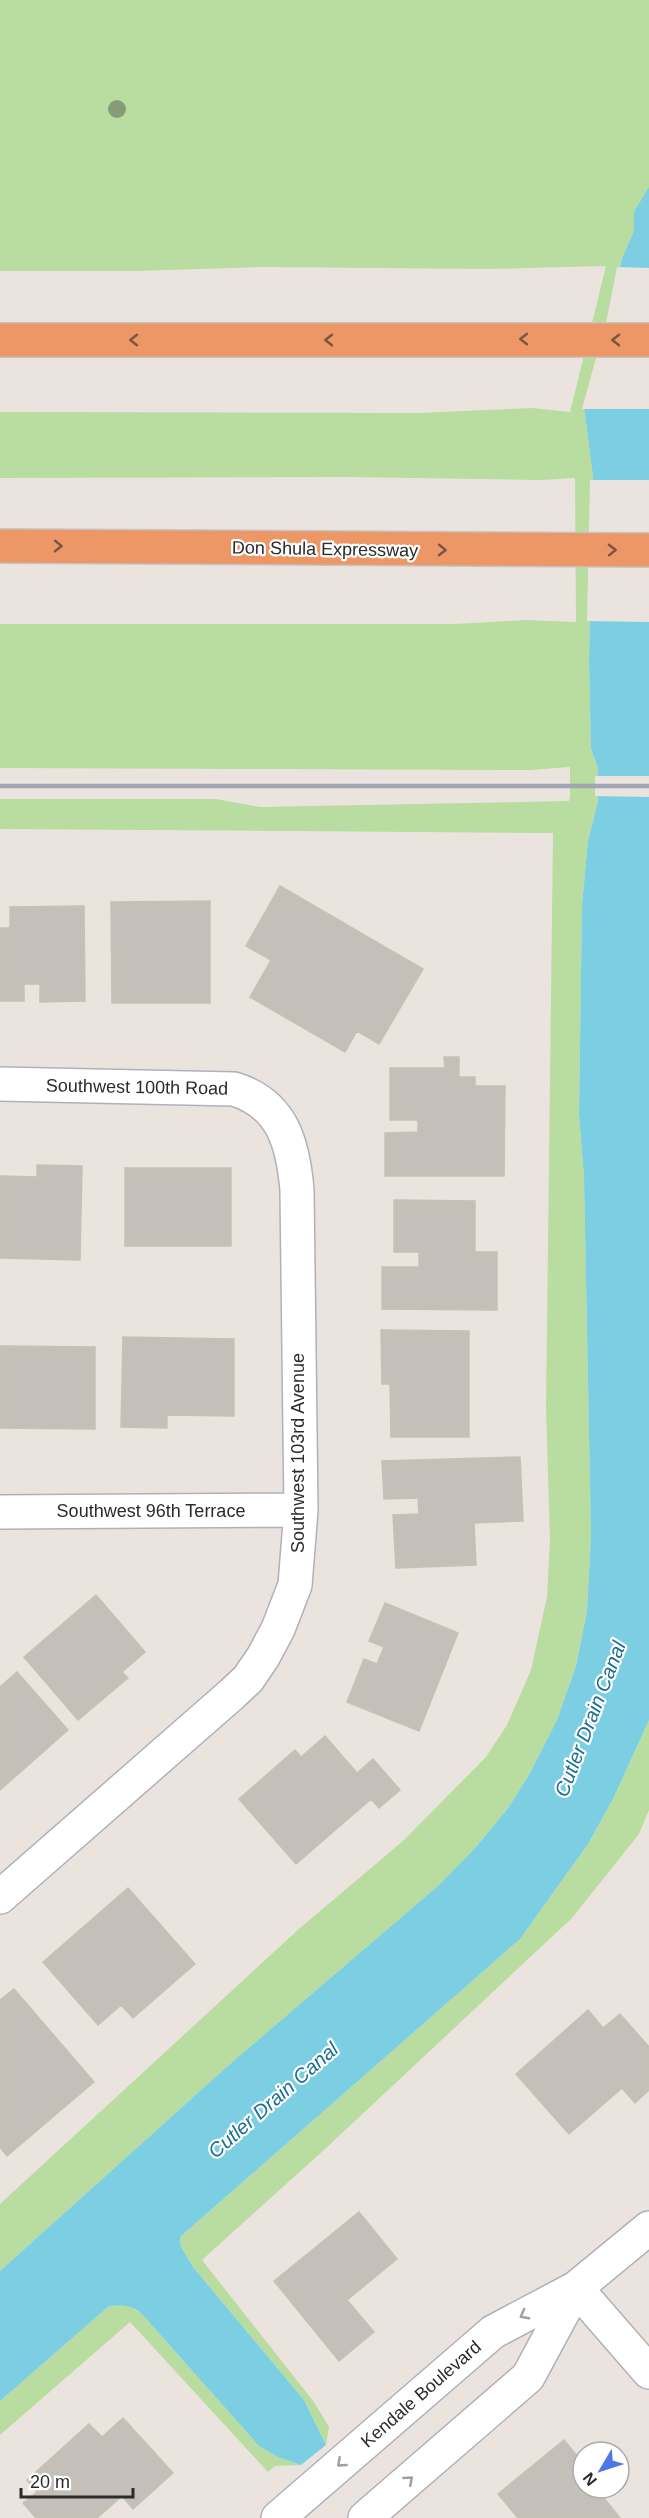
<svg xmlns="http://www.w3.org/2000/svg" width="649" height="2518" font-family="Arial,sans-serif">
  <rect width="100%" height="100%" fill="#ebe4de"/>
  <path fill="#b9dca0" d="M0,0H649V195L634,212V231L622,258L610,319L584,407L593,477L589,662L591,749L598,768V801L588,841L582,905L579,1115L584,1177L591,1536L587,1611L576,1666L557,1720L530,1773L509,1807L476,1847L439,1885L230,2064L0,2271V2204L300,1928L403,1841L486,1757L507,1725L531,1670L547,1597L550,1540L546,1408L553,833L0,829V799H216L260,807L569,801L570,796V767L530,770L0,768V624H455L525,620L576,622L575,478L542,480L351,477L0,478V412L418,413L532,408L570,412L606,266L490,269L261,267L136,271H0Z
    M649,1720V1810L639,1834L572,1918L325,2149L202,2260L314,2402L329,2427L326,2445L304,2400L193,2267L181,2247L180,2237L520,1939L588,1844L613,1799Z
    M121,2305L129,2306L141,2313L259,2446L278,2457L301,2465L275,2466L268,2472L130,2322L0,2435V2401L109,2306Z"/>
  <path fill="#7ccfe3" d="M649,187V1720L613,1799L588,1844L520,1939L180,2237L181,2247L193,2267L304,2400L326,2445L301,2465L278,2457L259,2446L141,2313C131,2305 122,2305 109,2306L0,2401V2271L230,2064L439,1885L476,1847L509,1807L530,1773L557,1720L576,1666L587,1611L591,1536L584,1177L579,1115L582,905L588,841L598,801V768L591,749L589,662L593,477L584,407L610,319L622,258L634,231V212Z"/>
  <path fill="#ebe4de" d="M617,267L649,268V409H582L607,318Z
    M590,480H649V622L587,621Z
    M595,776H649V797L595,796Z"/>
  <path fill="#c4c0b9" stroke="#c6c0b8" stroke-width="1.5" d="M280,886L423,969L379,1044L357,1031L345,1052L250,997L271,960L246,946Z
    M210,901V1003H112L111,902Z
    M84,906L85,1001L40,1002V984H24V1001H0V928H10V907Z
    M444,1057H459V1077H475V1086H505L504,1176H385V1133L418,1132V1120H390V1068H445Z
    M37,1165L82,1166L80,1260L0,1258V1176L37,1177Z
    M125,1168H231V1246H125Z
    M394,1200L475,1201V1252H497V1310L382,1309V1267H419V1252H394Z
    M381,1330L469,1331V1437H391L390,1384H382Z
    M123,1337L234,1339V1416L167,1415V1428L121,1427Z
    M0,1346L95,1347V1429L0,1428Z
    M520,1457L523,1521L474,1523L476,1565L396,1568L393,1515L419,1514L418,1498L384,1499L382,1461Z
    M96,1595L145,1652L122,1672L128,1678L78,1720L24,1657Z
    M385,1603L458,1633L419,1731L347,1702L364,1659L377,1664L384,1647L369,1641Z
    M17,1672L68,1730L0,1790V1687Z
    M325,1736L357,1773L373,1759L400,1790L379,1808L371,1799L296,1864L239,1799L295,1750L301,1757Z
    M128,1888L195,1964L133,2018L121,2005L98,2025L43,1962Z
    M14,1989L94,2082L7,2156L0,2147V2000Z
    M588,2010L603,2028L620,2014L649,2047V2090L635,2103L622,2088L569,2134L516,2074Z
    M359,2212L397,2259L347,2300L374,2332L339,2361L274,2281Z
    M123,2418L173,2473L133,2509L122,2496L97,2518H36L23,2503L37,2492L27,2480L89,2424L102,2437Z
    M564,2440L583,2463V2488H596L620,2518H518L498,2494Z"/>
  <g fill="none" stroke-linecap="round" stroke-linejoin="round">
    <defs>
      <path id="minor" d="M0,1084L234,1089C283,1104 293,1144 297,1190L301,1510L295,1585L278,1629L263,1657L248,1679L232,1694L0,1897
        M0,1512L301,1510"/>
      <path id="tertiary" d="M576,2288L649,2372
        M278,2518L493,2332L576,2288L649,2228
        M365,2518L528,2377L576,2288"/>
      <path id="motorway" d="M0,340H649
        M0,546L649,550"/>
    </defs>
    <use href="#minor" stroke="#afb1ba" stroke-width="36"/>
    <use href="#tertiary" stroke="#afb1ba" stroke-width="36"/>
    <use href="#motorway" stroke="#c4c4c4" stroke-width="36"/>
    <use href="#minor" stroke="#fff" stroke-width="33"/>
    <use href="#tertiary" stroke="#fff" stroke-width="33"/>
    <use href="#motorway" stroke="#ee9766" stroke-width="33"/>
    <path stroke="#a1a5b3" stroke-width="4.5" d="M0,786H649"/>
  </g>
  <circle fill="#869c76" cx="117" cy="109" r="9"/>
  <defs><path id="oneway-chevron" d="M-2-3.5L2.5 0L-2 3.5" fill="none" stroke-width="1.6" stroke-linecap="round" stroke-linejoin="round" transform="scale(1.5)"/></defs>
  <g stroke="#795643">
    <use href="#oneway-chevron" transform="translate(524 339) rotate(180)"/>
    <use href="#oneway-chevron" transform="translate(134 340) rotate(180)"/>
    <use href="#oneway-chevron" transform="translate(329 340) rotate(180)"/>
    <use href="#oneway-chevron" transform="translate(616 340) rotate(-180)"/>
    <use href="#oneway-chevron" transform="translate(58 546) rotate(1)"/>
    <use href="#oneway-chevron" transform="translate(442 550) rotate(1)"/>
    <use href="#oneway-chevron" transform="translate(612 550) rotate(-1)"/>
  </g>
  <g stroke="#a0a0a0">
    <use href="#oneway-chevron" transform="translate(524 2315) rotate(152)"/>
    <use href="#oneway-chevron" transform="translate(341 2463) rotate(139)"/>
    <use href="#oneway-chevron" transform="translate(409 2480) rotate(-41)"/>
  </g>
  <g text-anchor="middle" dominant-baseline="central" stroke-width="4.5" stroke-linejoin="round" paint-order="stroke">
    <g font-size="18" fill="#2b2b2b" stroke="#fff">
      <text transform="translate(325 549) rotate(1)">Don Shula Expressway</text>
      <text transform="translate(137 1087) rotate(1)">Southwest 100th Road</text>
      <text transform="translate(298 1453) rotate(-90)">Southwest 103rd Avenue</text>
      <text x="151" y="1511">Southwest 96th Terrace</text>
      <text transform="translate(421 2394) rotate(-41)">Kendale Boulevard</text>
    </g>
    <g font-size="20" font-style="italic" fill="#1b6f8e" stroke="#fff">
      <text transform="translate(590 1719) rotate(-69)">Cutler Drain Canal</text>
      <text transform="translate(273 2100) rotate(-41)">Cutler Drain Canal</text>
    </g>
  </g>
  <g transform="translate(601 2470) rotate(231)"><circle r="28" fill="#ffffff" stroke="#aaaaaa" stroke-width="1.5"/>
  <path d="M0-4.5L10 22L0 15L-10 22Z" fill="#4e77e8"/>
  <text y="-9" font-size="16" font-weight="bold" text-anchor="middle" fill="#2b2b2b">N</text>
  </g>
  <path d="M21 2488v9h112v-9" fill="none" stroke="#2b2b2b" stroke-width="3"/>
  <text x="30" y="2488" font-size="18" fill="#2b2b2b" stroke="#ffffff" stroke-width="4.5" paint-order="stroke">20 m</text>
</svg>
